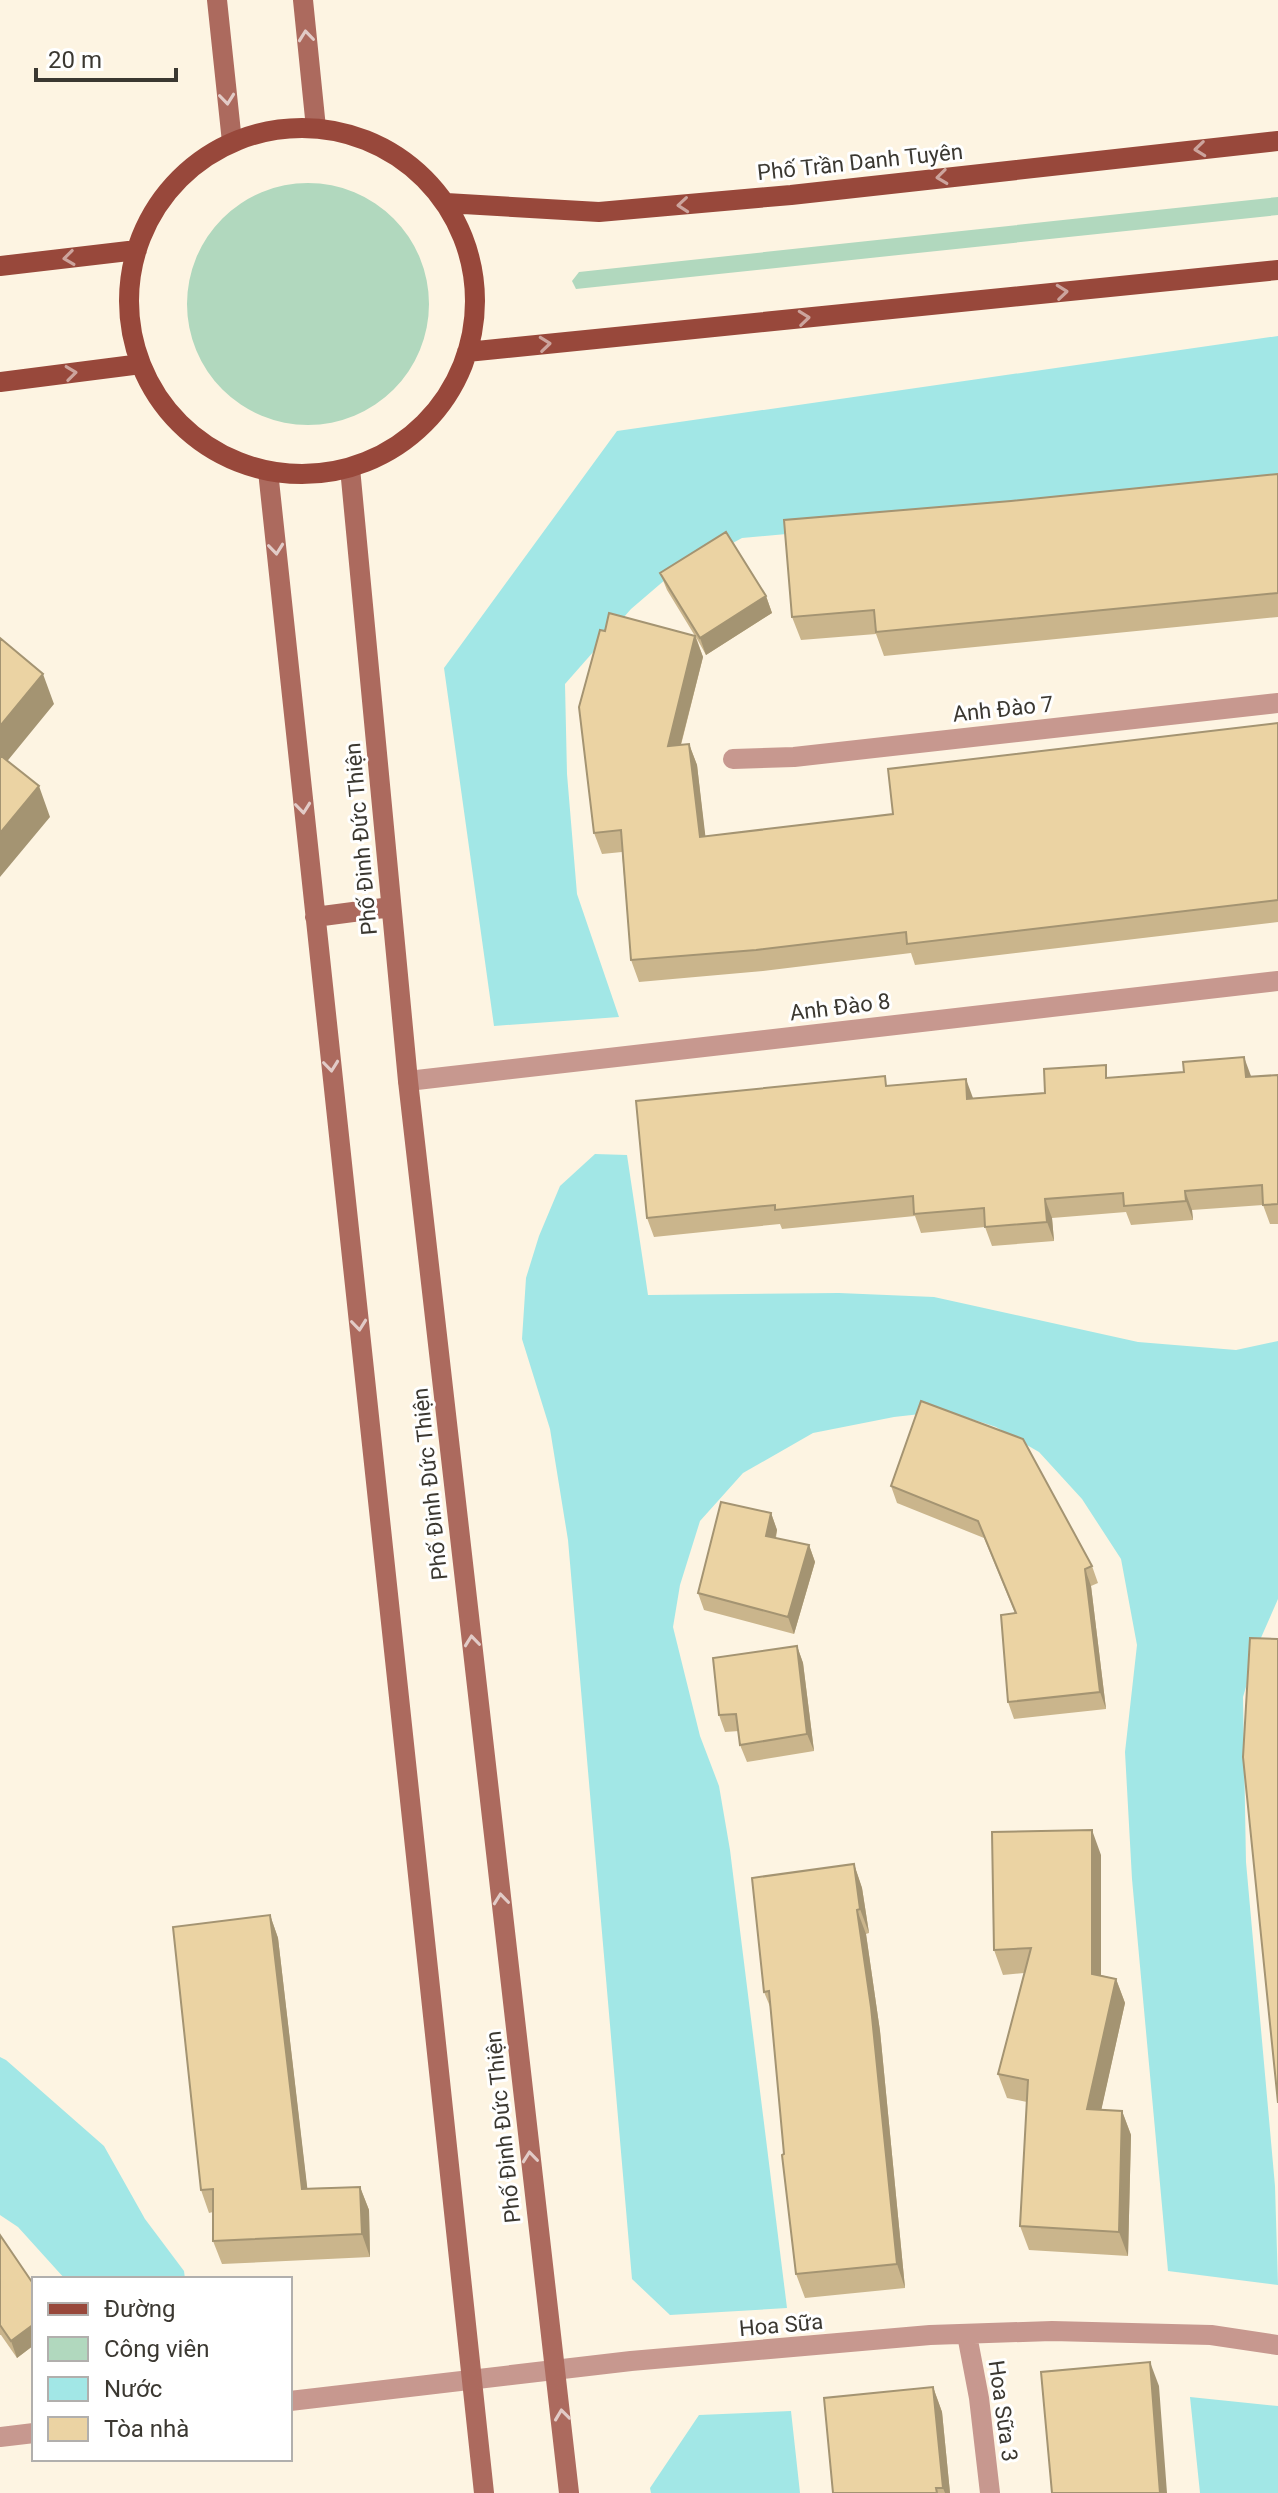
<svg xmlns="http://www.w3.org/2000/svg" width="1278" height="2493" font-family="Roboto,sans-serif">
  <rect width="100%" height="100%" fill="#fdf4e2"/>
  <path fill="#b1d8be" d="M187 304a121 121 0 1 1 242 0a121 121 0 1 1-242 0Z
    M1278,197V215L576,289L572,281L579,272Z"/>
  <path fill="#a2e7e6" d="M1278,336V489L742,538L666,579L631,609L565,684L567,774L577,894L619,1017L494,1026L444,668L617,431Z
    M595,1154L627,1155L648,1295L839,1293L934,1297L1138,1342L1236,1350L1278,1341V1599L1260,1640L1243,1697L1246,1862L1275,2186L1278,2285L1168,2271L1132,1879L1125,1752L1137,1645L1121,1559L1082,1499L1039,1452L996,1427L947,1411L894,1417L813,1433L743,1473L700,1521L680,1585L673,1627L700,1736L719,1786L730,1850L787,2308L670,2315L632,2279L568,1540L550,1429L522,1339L526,1278L539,1236L560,1186Z
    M0,2057L6,2060L104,2146L145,2219L184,2271L185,2279H65L18,2227L0,2215Z
    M1190,2397L1278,2406V2493H1200Z
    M791,2411L800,2493H651L650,2488L699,2415Z"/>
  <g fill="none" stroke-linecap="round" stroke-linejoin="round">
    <path stroke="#c7988f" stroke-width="20" d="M733,759L794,757L1278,703
      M408,1081L1278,981
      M967,2335L979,2398L990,2493
      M290,2401L631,2361L930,2335L1052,2331L1211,2335L1278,2345
      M0,2437L34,2433"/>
    <path stroke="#ac6a5e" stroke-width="20" d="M217,0L232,142
      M303,0L316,128
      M350,468L408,1081L569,2493
      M268,471L484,2493
      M315,917L391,907"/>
    <path stroke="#98483b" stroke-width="20" d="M129 301a173 173 0 1 1 346 0a173 173 0 1 1-346 0Z
      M446,203L599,212L791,195L1278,141
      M0,266L137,250
      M467,352L1278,270
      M0,382L141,364"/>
  </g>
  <path fill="#cab58c" d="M1278,474V617L884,656L876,634L801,640L792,617L1011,501Z
    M660,573L766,596L772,613L706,655L696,637L703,657L681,745L689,744L697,765L705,837L893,814L1278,723V922L915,965L911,953L763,971L639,982L631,960L622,852L602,854L594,833L605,631L695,636L667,590Z
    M1278,1075V1224H1270L1263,1205L1192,1210L1193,1220L1131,1225L1126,1212L1052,1218L1054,1241L992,1246L985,1227L921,1233L915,1216L782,1229L780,1224L654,1237L647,1218L889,1086L973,1098L1045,1093L1110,1078L1251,1077Z
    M891,1486L1092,1566L1098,1583L1091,1586L1106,1709L1014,1719L1008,1702L1015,1613L984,1538L897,1503Z
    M771,1513L777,1530L776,1538L809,1545L815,1562L794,1634L704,1610L698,1593Z
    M797,1646L803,1663L814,1751L747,1762L740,1745L739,1731L725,1732L719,1715Z
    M1101,1855V1975L1116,1979L1125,2003L1101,2110L1122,2111L1131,2135L1128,2256L1029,2250L1020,2226L1027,2102L1007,2098L998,2074L1024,1973L1003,1975L994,1950Z
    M854,1864L862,1888L869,1933L866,1934L880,2031L905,2288L805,2298L796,2274L771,2009L764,1992Z
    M270,1915L278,1938L307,2188L360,2187L369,2210L370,2257L222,2264L213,2241V2212L209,2213L201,2190Z
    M0,2235L34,2285V2345L17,2358L1,2335H0Z
    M933,2387L942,2412L950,2493H833Z"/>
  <path fill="#a49472" d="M766,596L772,613L706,655L700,638Z
    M695,636L703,657L675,767L668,746Z
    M43,674L54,704L0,770V726Z
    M689,744L697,765L708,858L700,837Z
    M39,786L50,817L0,877V833Z
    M1244,1057L1251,1076L1246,1077Z
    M966,1079L973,1098L967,1099Z
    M1185,1191L1192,1210L1193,1220L1186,1201Z
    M1045,1199L1052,1218L1054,1241L1047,1222Z
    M771,1513L777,1530L772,1553L766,1536Z
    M809,1545L815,1562L794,1634L788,1617Z
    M1085,1569L1091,1586L1106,1709L1100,1692Z
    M797,1646L803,1663L814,1751L807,1734Z
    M1092,1830L1101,1855V1998L1092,1974Z
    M854,1864L862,1888L869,1933L860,1909Z
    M857,1910L866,1934L880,2031L905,2288L897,2264Z
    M270,1915L278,1938L310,2211L302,2189Z
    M1116,1979L1125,2003L1096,2134L1087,2109Z
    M1122,2111L1131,2135L1128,2256L1119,2232Z
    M360,2187L369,2210L370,2257L362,2234Z
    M34,2324V2345L17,2358L11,2341Z
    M1150,2362L1159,2386L1167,2493H1160Z
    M933,2387L942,2412L950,2493H945L943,2488Z"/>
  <path fill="#ebd3a3" stroke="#a49472" stroke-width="2" d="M1278,474V593L876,632L874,610L792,617L784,520L1011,501Z
    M726,532L766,596L700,638L660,573Z
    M609,613L695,636L668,746L689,744L700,837L893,814L888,769L1278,723V900L907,944L906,932L756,950L631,960L621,830L594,833L579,707L600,630L605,631Z
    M0,638L43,674L0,726Z
    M0,755L39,786L0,833Z
    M1244,1057L1246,1077L1278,1075V1204L1263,1205L1262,1185L1185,1191L1186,1201L1124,1206L1123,1193L1045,1199L1047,1222L985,1227L984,1208L914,1214L913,1196L775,1210V1205L647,1218L636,1101L885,1076L886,1086L966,1079L967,1099L1045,1093L1044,1069L1106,1065V1078L1184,1072L1183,1062Z
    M921,1401L1023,1439L1092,1566L1085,1569L1100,1692L1008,1702L1001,1615L1016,1613L978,1521L891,1486Z
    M721,1502L771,1513L766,1536L809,1545L788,1617L698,1593Z
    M1250,1638L1278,1639V2103L1243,1757Z
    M797,1646L807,1734L740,1745L736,1714L719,1715L713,1658Z
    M1092,1830V1974L1116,1979L1087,2109L1122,2111L1119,2232L1020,2226L1028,2080L998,2074L1031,1948L994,1950L992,1832Z
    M854,1864L860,1909L857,1910L871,2007L897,2264L796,2274L782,2155L784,2154L769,1991L764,1992L752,1878Z
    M270,1915L302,2189L360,2187L362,2234L213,2241V2189L201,2190L173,1927Z
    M0,2235L34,2285V2324L11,2341L0,2325Z
    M1150,2362L1160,2493H1052L1041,2372Z
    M933,2387L943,2488H936L937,2493H833L824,2398Z"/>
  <defs><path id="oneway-chevron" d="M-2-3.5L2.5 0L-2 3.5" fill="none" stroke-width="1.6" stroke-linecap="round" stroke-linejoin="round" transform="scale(2)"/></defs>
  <g stroke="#e2cbc7">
    <use href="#oneway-chevron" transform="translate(306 36) rotate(-96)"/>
    <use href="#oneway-chevron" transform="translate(227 99) rotate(84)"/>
    <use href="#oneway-chevron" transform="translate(276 549) rotate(84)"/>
    <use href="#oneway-chevron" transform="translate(303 808) rotate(84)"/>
    <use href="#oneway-chevron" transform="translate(331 1066) rotate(84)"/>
    <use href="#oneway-chevron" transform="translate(359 1325) rotate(84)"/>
    <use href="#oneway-chevron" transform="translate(472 1641) rotate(-96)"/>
    <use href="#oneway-chevron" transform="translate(501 1899) rotate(-96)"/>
    <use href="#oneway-chevron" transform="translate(530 2157) rotate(-96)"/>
    <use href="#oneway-chevron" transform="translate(562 2415) rotate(-97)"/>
  </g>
  <g stroke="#cca49d">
    <use href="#oneway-chevron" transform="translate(1200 149) rotate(174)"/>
    <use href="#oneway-chevron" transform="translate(942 177) rotate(173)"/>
    <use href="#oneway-chevron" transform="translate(683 205) rotate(175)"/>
    <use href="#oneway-chevron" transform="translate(69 258) rotate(173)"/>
    <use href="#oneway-chevron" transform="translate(1062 292) rotate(-6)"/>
    <use href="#oneway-chevron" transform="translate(804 318) rotate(-6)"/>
    <use href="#oneway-chevron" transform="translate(545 344) rotate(-6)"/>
    <use href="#oneway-chevron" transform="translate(71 373) rotate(-7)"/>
  </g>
  <g text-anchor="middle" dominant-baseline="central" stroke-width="6" stroke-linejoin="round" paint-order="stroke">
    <g font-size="22" fill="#3b3831" stroke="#fff">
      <text transform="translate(860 162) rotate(-6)">Phố Trần Danh Tuyên</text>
      <text transform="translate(1003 709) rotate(-6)">Anh Đào 7</text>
      <text transform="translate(361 839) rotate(-95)">Phố Đinh Đức Thiện</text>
      <text transform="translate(840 1007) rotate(-7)">Anh Đào 8</text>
      <text transform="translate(430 1484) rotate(-96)">Phố Đinh Đức Thiện</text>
      <text transform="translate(503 2127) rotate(-96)">Phố Đinh Đức Thiện</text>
      <text transform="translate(781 2325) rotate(-5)">Hoa Sữa</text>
      <text transform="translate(1003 2411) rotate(82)">Hoa Sữa 3</text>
    </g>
  </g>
  <rect x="32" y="2277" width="260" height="184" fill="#ffffff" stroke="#b1afad" stroke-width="2"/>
  <rect x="48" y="2303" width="40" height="12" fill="#98483b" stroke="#b1afad" stroke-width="2"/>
  <text x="104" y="2317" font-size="24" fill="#3b3831">Đường</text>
  <rect x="48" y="2337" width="40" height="24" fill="#b1d8be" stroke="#b1afad" stroke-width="2"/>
  <text x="104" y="2357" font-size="24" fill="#3b3831">Công viên</text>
  <rect x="48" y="2377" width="40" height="24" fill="#a2e7e6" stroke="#b1afad" stroke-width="2"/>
  <text x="104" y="2397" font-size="24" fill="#3b3831">Nước</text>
  <rect x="48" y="2417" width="40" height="24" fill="#ebd3a3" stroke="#b1afad" stroke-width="2"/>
  <text x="104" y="2437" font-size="24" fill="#3b3831">Tòa nhà</text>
  <path d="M36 68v12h140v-12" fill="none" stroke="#3b3831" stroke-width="4"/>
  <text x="48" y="68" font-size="24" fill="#3b3831" stroke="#ffffff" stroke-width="6" paint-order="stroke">20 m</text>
</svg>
